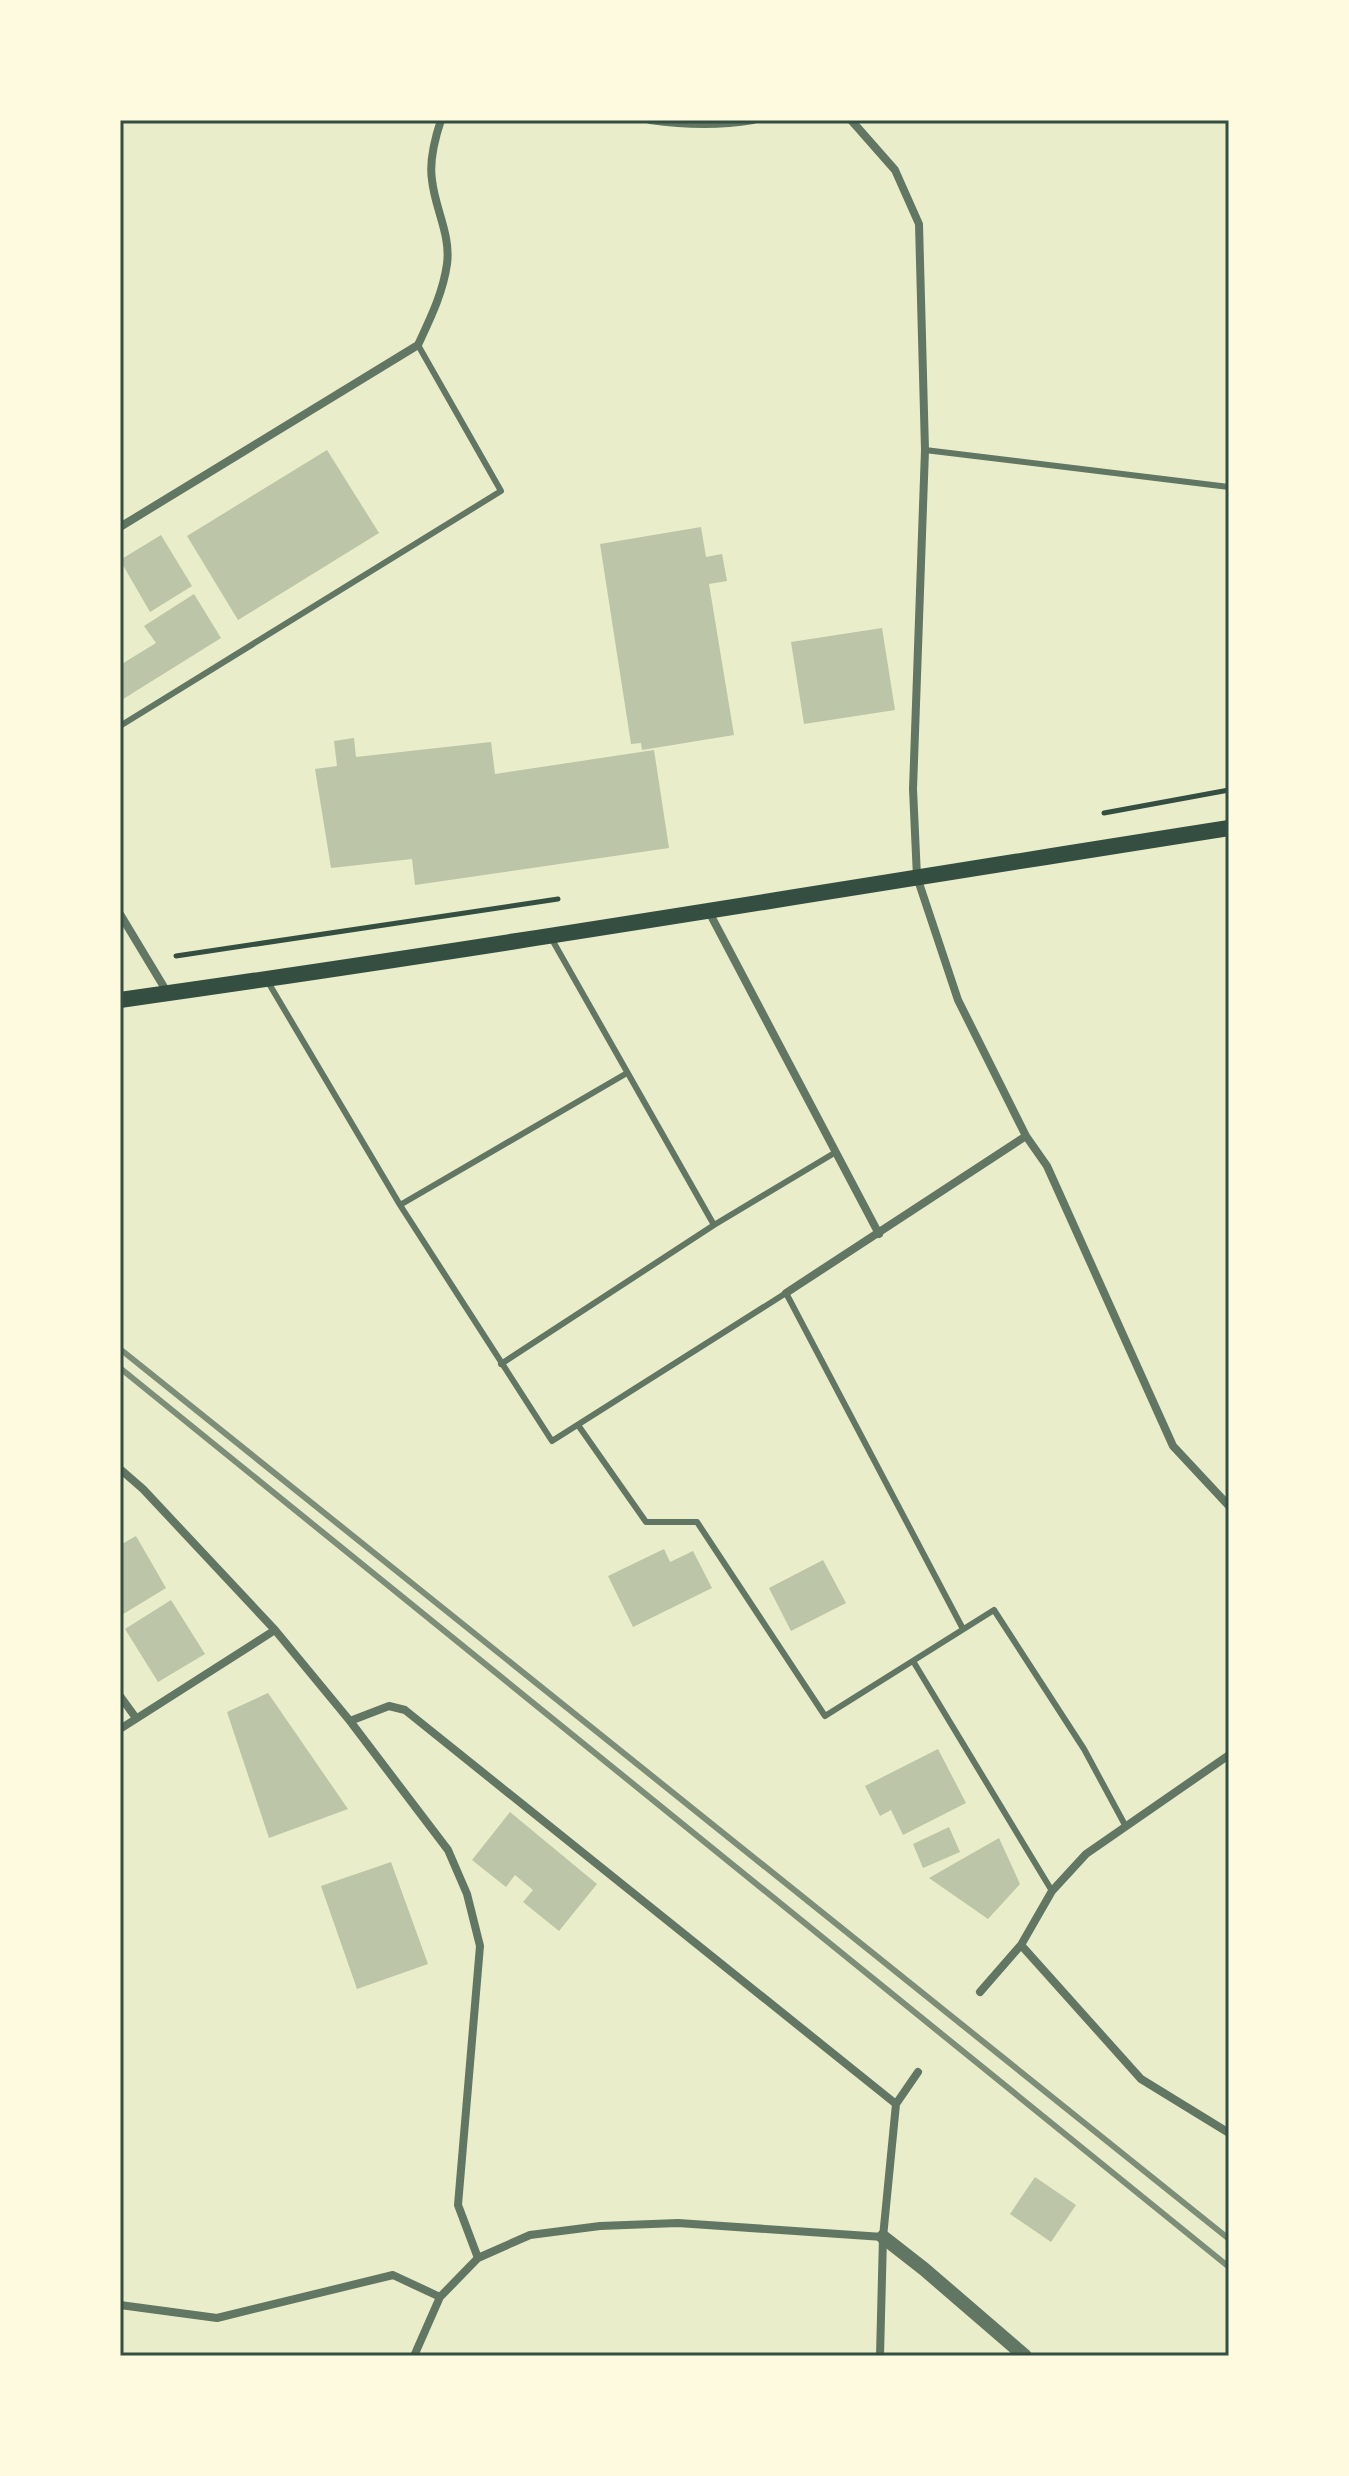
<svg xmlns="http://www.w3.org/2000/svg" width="1349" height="2476" font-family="Cabin,sans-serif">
  <rect width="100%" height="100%" fill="#e9edc9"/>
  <path fill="#bcc5a7" d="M327,450L379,533L238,620L187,536Z
    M701,527L706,557L722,554L727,581L709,584L734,735L642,750L641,743L631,744L600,544Z
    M161,535L192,586L150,612L120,560Z
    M194,594L221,638L120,701V665L156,643L144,626Z
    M882,628L895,710L804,724L791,642Z
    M354,738L356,757L491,742L495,774L654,750L669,848L415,885L412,859L331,868L315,769L337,766L334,741Z
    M136,1536L166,1588L120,1616V1545Z
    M664,1549L670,1562L693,1551L712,1588L633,1627L608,1576Z
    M823,1560L846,1603L791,1631L769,1588Z
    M171,1600L205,1654L158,1682L125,1629Z
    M268,1693L348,1809L269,1838L227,1712Z
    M938,1749L966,1803L903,1835L891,1810L880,1816L865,1786Z
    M510,1812L597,1884L559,1931L523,1902L533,1890L515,1875L506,1887L472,1860Z
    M949,1827L960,1852L923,1868L913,1844Z
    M999,1838L1020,1884L988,1919L929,1878Z
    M391,1862L428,1964L357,1989L321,1886Z
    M1035,2177L1076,2205L1051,2242L1010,2214Z"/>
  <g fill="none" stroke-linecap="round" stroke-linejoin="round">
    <path stroke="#344e41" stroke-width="5" d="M1104,813L1229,790
      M176,956L558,899"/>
    <path stroke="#617663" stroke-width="6" d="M925,450L1229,487
      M120,726L501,491L418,345
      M550,936L714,1225
      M268,982L400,1205L552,1441L786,1293L963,1629
      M400,1205L627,1073
      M501,1364L714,1225L836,1152
      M578,1425L646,1522H697L825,1716L994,1610L1084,1749L1125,1825
      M913,1661L1052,1891"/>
    <path stroke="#617663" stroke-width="8" d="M650,120C685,125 718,126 753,120
      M851,120L895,170L919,224L925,450L913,789L917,877L958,1000L1026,1136L1047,1166L1173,1446L1229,1506
      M120,527L418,345C430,319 443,293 447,264C451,235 435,209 432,180C429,161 435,138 441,120
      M709,912L879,1234
      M120,914L167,992
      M786,1293L1026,1136
      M120,1469L143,1489L275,1630L350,1721L448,1850L467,1894L480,1946L458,2205L478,2258
      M120,1696L136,1718
      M350,1721L389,1706L405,1710L896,2104
      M120,1729L275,1630
      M1021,1945L1141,2079L1229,2133
      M980,1992L1021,1945L1052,1891L1086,1854L1229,1755
      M120,2305L217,2318L393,2275L440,2297
      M414,2356L440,2297L478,2258L530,2235L600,2226L678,2223L883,2237
      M880,2356L883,2237L896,2104L918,2072"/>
    <path stroke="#617663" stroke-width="14" d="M883,2237L924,2269L1025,2356"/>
    <path stroke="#344e41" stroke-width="16" d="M120,1000C490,948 859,886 1229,828"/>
    <path stroke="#7c8e77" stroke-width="6" d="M120,1349L1229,2239
      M120,1368L1229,2267"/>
  </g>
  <rect width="1349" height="2476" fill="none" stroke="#fefae0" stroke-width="244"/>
  <rect x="122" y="122" width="1105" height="2232" fill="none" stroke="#344e41" stroke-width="3"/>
</svg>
